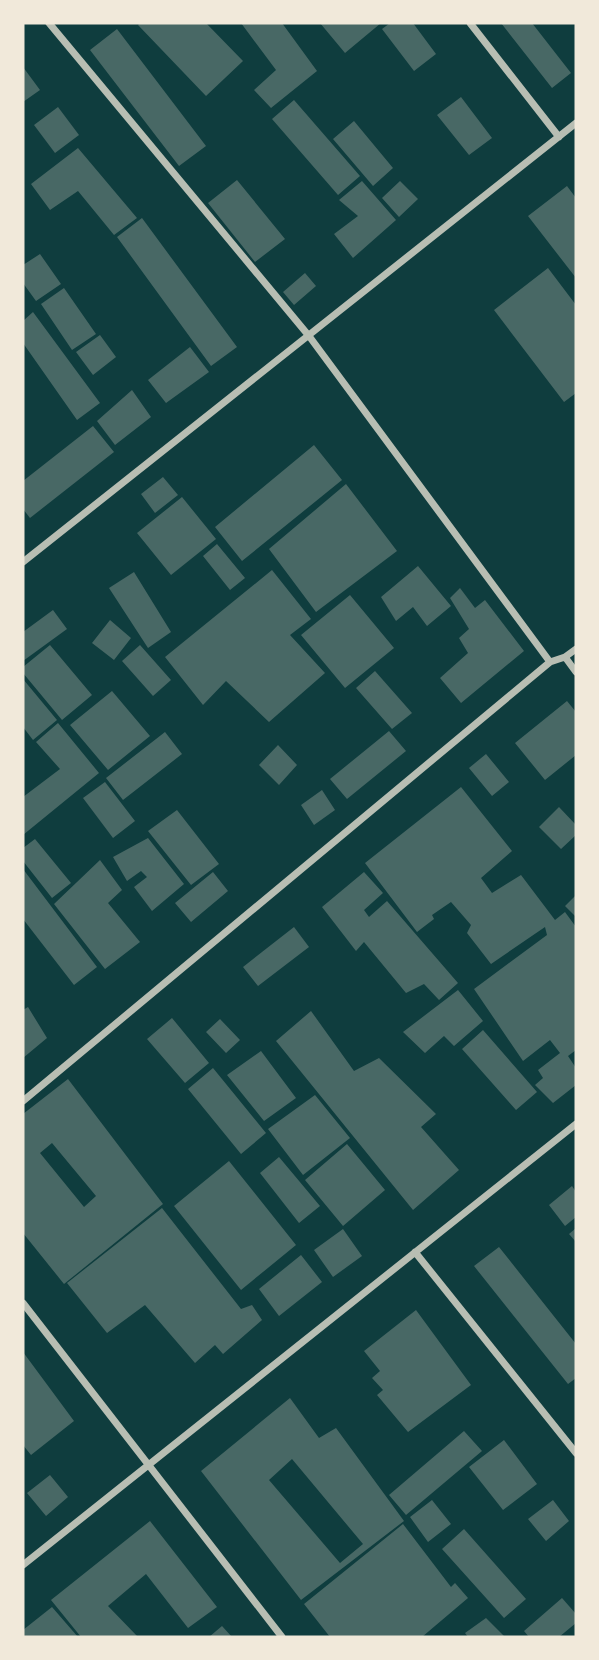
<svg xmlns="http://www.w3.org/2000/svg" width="599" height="1660" font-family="Overpass,sans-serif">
  <rect width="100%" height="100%" fill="#0f3d3e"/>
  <path fill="#486865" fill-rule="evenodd" d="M140,23H206L243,61L206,96L138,25Z
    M241,23H282L317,71L271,108L254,90L276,70Z
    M320,23H381L345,53Z
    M390,23H413L436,54L414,71L382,29Z
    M501,23H532L571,73L552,88Z
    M117,29L206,146L179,166L90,50Z
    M23,67L40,90L23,102Z
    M461,97L492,138L469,155L437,115Z
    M294,100L360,176L338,195L272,119Z
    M58,107L79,135L55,153L34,125Z
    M354,121L393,168L373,186L333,139Z
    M78,148L137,218L114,235L78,191L50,210L31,184Z
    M237,180L285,239L255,262L208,203Z
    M362,181L396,220L353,258L334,234L358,216L339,200Z
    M400,181L418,199L399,217L382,198Z
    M567,186L576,198V278L528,216Z
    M142,218L237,347L211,366L117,237Z
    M40,254L61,284L36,301L23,283V265Z
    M548,268L576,305V393L564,402L494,310Z
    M305,273L316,286L294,305L283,292Z
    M64,288L96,334L72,350L41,304Z
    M33,312L100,403L77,420L23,343V321Z
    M100,335L116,357L93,375L76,352Z
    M190,347L209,372L166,403L148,380Z
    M132,390L151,417L115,445L97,421Z
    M93,426L114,452L30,518L23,509V481Z
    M314,445L342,480L242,561L215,527Z
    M163,477L178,495L155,513L141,494Z
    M346,484L397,551L316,612L269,549Z
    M182,497L216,539L171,575L137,533Z
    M217,544L245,578L230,590L203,556Z
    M418,566L451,606L427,626L413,607L396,621L381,597Z
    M272,570L311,619L290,635L325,673L269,722L226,681L203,705L165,657Z
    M134,572L171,632L148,648L109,588Z
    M460,588L475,608L485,600L524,651L461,703L440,678L468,653L459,638L469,629L450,598Z
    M350,595L394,648L345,688L301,635Z
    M53,610L67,629L23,661V632Z
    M110,620L131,638L114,660L92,643Z
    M50,645L92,695L62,720L23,673V667Z
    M140,645L171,680L153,696L122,661Z
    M375,671L412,713L392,729L356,688Z
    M23,679L57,720L33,740L23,727Z
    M112,691L150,736L108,770L70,725Z
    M567,701L576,712V755L545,780L515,743Z
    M58,723L99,773L23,835V797L60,769L36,742Z
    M389,731L406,751L347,799L330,779Z
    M165,732L182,754L123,800L106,778Z
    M278,745L297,765L279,785L259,765Z
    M486,754L509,782L492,796L469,768Z
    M105,782L135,821L113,838L83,798Z
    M461,787L512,851L481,878L492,893L521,875L555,920L565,912L576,927V1050L568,1056L576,1068V1085L553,1103L535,1085L543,1078L538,1070L560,1053L550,1040L523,1061L474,989L547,935L545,927L491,964L467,933L471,925L451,902L432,915L434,919L417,932L365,863Z
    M322,790L335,810L314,825L301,805Z
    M559,807L576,825V835L561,849L539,827Z
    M177,810L219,864L191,885L148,831Z
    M148,838L184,884L152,911L134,887L147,877L141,871L127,881L113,857Z
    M35,839L71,883L52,898L23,861V848Z
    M100,860L122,890L108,903L140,942L105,969L54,904Z
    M23,869L97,967L74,985L23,919Z
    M213,872L228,891L191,922L175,903Z
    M364,872L383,893L364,910L369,917L387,901L458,983L439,1000L424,984L406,993L364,942L356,951L322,907Z
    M576,895V917L565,906Z
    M294,927L309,947L258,986L243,967Z
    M458,990L483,1021L454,1046L444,1036L425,1053L403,1032Z
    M28,1007L47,1038L23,1058V1010Z
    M311,1011L354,1071L379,1058L436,1114L421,1127L459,1170L413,1210L276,1041Z
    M172,1018L209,1063L185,1083L147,1039Z
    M220,1019L240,1040L226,1053L206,1032Z
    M483,1030L537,1092L516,1110L462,1049Z
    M261,1051L296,1098L264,1121L227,1075Z
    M213,1068L266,1133L241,1154L188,1089Z
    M68,1079L163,1204L64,1284L23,1233V1114ZM52,1143L96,1196L84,1207L40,1153Z
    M315,1095L350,1138L303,1175L268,1129Z
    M347,1144L385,1190L343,1226L305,1180Z
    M279,1157L320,1206L299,1223L260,1173Z
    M229,1161L296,1245L241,1290L174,1206Z
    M572,1186L576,1192V1217L565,1226L549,1205Z
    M162,1208L241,1309L252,1305L262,1320L223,1354L215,1345L195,1363L145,1305L107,1333L67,1283Z
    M576,1228V1242L569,1234Z
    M343,1229L362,1256L333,1277L314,1250Z
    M499,1247L576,1344V1378L568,1384L474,1266Z
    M301,1255L322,1282L279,1316L259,1289Z
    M416,1310L471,1385L408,1432L377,1395L383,1390L372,1378L380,1371L364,1351Z
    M23,1352L74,1421L31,1455L23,1445Z
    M290,1398L319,1438L336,1428L404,1521L301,1600L201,1471ZM292,1459L363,1544L340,1563L269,1480Z
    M464,1431L482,1451L406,1515L389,1495Z
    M504,1440L537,1484L503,1510L469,1467Z
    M50,1475L68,1497L46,1516L27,1493Z
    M432,1500L451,1524L428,1542L410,1517Z
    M553,1500L569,1521L546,1541L528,1519Z
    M150,1521L217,1607L188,1628L146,1574L108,1606L138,1637H81L51,1600Z
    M403,1524L451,1587L455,1583L468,1598L422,1637H330L304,1604Z
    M464,1529L526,1599L504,1618L442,1549Z
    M562,1598L576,1614V1623L559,1637H529L524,1631Z
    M52,1607L78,1637H23V1630Z
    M486,1618L505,1637H468L465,1633Z
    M222,1626L232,1637H209Z"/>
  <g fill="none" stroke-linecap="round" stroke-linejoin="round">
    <path stroke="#b8beb3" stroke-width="7" d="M49,23L309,336L550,662L565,657L576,672
      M470,23L559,137
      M23,562L576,123
      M565,657L576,649
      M23,1101L550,662
      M415,1252L576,1453
      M23,1303L282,1637
      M23,1565L576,1124"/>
  </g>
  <rect width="599" height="1660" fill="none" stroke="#f1e9da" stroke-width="49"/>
</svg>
